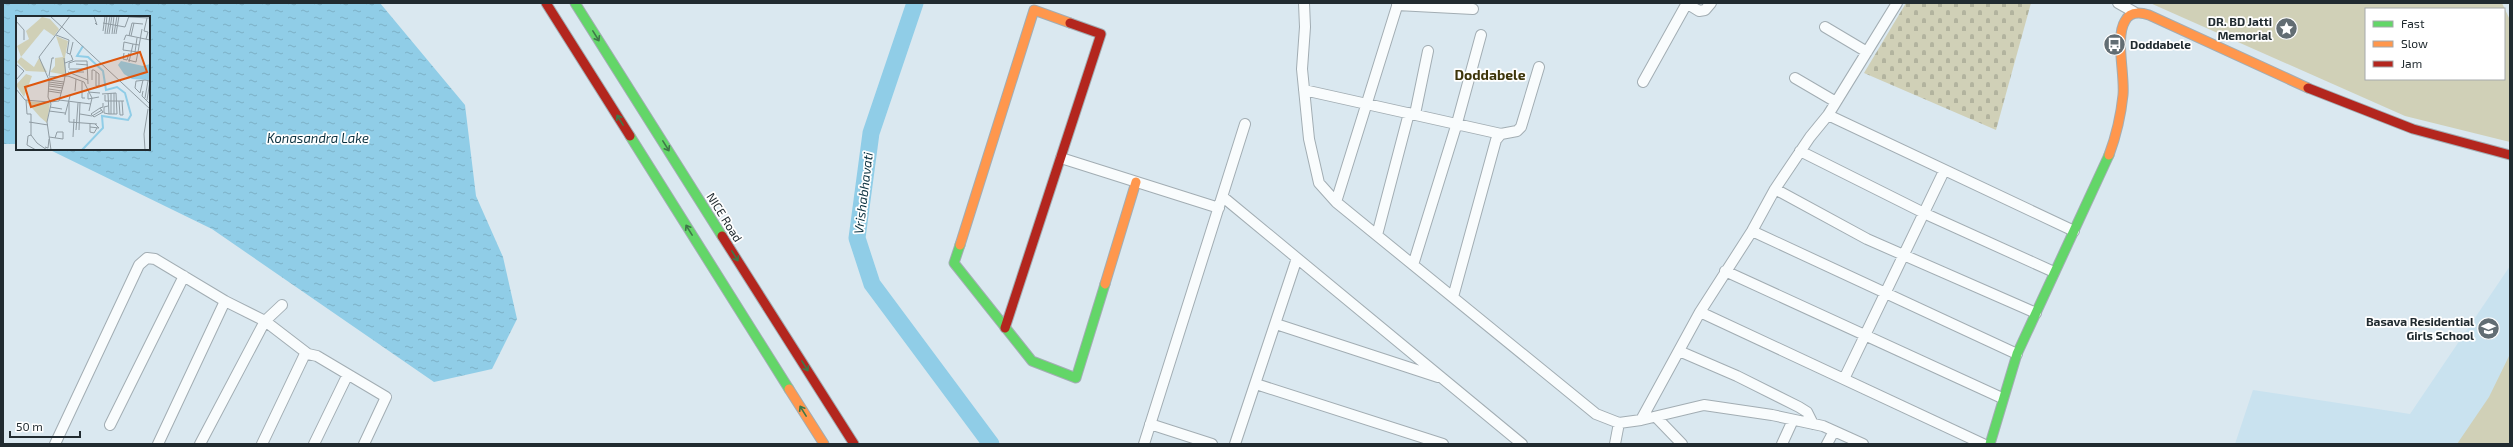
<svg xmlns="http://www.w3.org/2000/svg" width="2513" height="447" font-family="'Exo 2',sans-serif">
  <defs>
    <pattern id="cemetery-stones" width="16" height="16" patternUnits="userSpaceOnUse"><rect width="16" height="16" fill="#d0d0b7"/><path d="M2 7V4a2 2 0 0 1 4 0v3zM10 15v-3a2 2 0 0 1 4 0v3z" fill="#b2b39e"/></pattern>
    <pattern id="water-ripples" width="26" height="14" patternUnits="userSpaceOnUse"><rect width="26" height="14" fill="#90cde7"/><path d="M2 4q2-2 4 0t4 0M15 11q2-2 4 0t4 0" fill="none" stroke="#7cb0c6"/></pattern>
  </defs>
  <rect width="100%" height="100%" fill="#dae8f0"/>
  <path fill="#c9e2ef" d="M2510,266V444H2235L2253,390L2410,414Z"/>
  <path fill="#d0d0b7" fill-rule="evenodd" d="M2150,3H2502L2510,20V142L2405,116ZM2366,9H2504V79H2366Z
    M2510,354V444H2457L2489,397Z"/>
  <path fill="url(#cemetery-stones)" d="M1906,3H2031L1996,130L1864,73Z"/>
  <path fill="url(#water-ripples)" d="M3,3H380L465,105L476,196L503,257L517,319L492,369L434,382L212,229L48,149H149V17H17V144H3Z"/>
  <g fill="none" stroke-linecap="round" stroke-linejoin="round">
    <path stroke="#90cde7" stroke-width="17" d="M915,3L871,133L857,238L872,284L991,444"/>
    <defs>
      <path id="street" d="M1304,3L1305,27L1302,69L1309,139L1319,183L1336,202L1596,414L1619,423L1641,420L1704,405L1772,415L1823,426L1863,444
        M1686,3L1699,11L1705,10L1711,3
        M2118,3L2134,12
        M1397,5L1473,9
        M1825,27L1867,52
        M1795,78L1836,102
        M1643,82L1687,3
        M1304,90L1501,134
        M1415,114L1428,51
        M1828,115L2074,231
        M1800,151L1928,215L2054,272
        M1061,158L1219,208
        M1775,189L1867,239L2036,313
        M1223,197L1522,444
        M1336,202L1398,3
        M1752,231L2017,354
        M1377,235L1409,113
        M1413,265L1457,123L1481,35
        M1725,271L2002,398
        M1453,297L1496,140L1501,134L1517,131L1521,127L1539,67
        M1700,312L1752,231L1775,189L1810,137L1828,115L1897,3
        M1276,324L1438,377
        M1679,351L1737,376L1799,407L1807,412L1813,424
        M1844,379L1944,171
        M1256,384L1443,444
        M1656,417L1682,444
        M1641,420L1700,312L1983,444
        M1150,424L1212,444
        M110,425L184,276
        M55,444L139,265L147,258L155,259L225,301L265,321L308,354
        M158,444L225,301
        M200,444L265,321L282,305
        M262,444L304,356L308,354L317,356L386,397L364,444
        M314,444L347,376
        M1144,444L1245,124
        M1235,444L1297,258
        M1615,444L1619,423
        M1782,444L1793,420
        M1827,444L1834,431"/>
      <path id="fast" d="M575,3L722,236
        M630,136L789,389
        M960,245L954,263L1032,361L1076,378L1105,284
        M1990,444L2017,354L2109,155"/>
      <path id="slow" d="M2109,155C2116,136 2121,115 2123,95C2125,75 2115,37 2125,21C2130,11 2140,12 2149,15L2308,88
        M960,245L1034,10L1070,23
        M1105,284L1136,182
        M789,389L824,444"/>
      <path id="jam" d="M546,3L630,136
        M2308,88L2413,129L2510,155
        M722,236L854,444
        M1005,328L1101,34L1070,23"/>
    </defs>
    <use href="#street" stroke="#a2adb3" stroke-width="12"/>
    <use href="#fast" stroke="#a2adb3" stroke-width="11"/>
    <use href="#slow" stroke="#a2adb3" stroke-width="11"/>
    <use href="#jam" stroke="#a2adb3" stroke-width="11"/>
    <use href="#street" stroke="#f9fcfd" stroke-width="10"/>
    <use href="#fast" stroke="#63d668" stroke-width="9"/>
    <use href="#slow" stroke="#ff974d" stroke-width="9"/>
    <use href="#jam" stroke="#b3261e" stroke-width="9"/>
  </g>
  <defs><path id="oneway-shaft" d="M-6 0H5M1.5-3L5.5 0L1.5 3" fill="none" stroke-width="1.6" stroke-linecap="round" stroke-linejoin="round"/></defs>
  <g stroke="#3f7849">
    <use href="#oneway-shaft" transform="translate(596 36) rotate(58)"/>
    <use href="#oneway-shaft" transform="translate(620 120) rotate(-122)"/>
    <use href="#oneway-shaft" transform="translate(666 146) rotate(58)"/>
    <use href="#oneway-shaft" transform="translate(689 230) rotate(-122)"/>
    <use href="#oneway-shaft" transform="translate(735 256) rotate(58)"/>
    <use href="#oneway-shaft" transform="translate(805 366) rotate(58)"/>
    <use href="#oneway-shaft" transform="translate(803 411) rotate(-122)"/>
  </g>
  <defs>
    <symbol id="sight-disc" viewBox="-11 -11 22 22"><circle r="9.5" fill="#626d73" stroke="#fff"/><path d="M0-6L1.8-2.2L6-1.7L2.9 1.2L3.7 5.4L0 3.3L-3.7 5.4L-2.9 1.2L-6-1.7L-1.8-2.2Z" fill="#fff"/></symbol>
    <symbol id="bus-disc" viewBox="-11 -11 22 22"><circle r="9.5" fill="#626d73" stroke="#fff"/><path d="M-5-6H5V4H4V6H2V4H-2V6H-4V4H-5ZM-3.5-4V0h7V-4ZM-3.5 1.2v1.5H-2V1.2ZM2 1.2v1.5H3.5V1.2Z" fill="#fff"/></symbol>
    <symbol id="school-disc" viewBox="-11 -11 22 22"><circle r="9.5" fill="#626d73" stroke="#fff"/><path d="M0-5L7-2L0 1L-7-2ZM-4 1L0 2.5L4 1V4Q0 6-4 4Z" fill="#fff"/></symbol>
  </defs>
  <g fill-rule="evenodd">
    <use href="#sight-disc" x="2274" y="16" width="25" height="25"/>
    <use href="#bus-disc" x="2102" y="32" width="25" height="25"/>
    <use href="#school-disc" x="2476" y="316" width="25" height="25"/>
  </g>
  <g text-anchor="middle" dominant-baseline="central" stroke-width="3.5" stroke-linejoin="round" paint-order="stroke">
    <g font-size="12" font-weight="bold" fill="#212b30" stroke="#fff" text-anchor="end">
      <text x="2272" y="21">DR. BD Jatti<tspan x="2272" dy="14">Memorial</tspan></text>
      <text x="2130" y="44" text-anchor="start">Doddabele</text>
      <text x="2474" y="321">Basava Residential<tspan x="2474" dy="14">Girls School</tspan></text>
    </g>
    <g font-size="12" fill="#212b30" stroke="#fff">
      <text transform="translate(725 217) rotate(58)">NICE Road</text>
    </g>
    <g font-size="13" font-style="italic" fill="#0c3240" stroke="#fff">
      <text x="318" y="138">Konasandra Lake</text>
      <text transform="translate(863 193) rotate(-83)">Vrishabhavati</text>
    </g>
    <g font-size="14" font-weight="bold" fill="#3d350a" stroke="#fff">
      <text x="1490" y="74">Doddabele</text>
    </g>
  </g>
  <g transform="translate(16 16)">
    <rect width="134" height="134" fill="#dae8f0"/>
    <path d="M26,1L34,3L43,13L38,20L28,13L5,41L18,51L23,42L31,56L10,55L1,46L5,41L1,30L13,23L10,15ZM40,20L52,25L49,41L50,59L34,56L39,50V42L47,41ZM10,58L16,60L8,81L0,69ZM10,85L34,87L31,107L24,101Z" fill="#d0d0b7"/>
    <path d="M105,45L127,50L134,48V64L116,63L108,58L102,49Z" fill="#90cde7"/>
    <path fill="none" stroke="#90cde7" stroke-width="2" d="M66,134L87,112L86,100L112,104L115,99L109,77L101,71L90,74L87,55L72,41L61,40L67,30"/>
    <path fill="none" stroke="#909ca3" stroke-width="1" d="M34,0L134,93M78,0L81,9L79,7M113,1L134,2M0,5L8,14V24M87,7L109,11L113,0M87,15L89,0M89,18L91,0M91,18L94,0M93,18L96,0M96,18L98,0M98,18L101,0M100,18L103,0M40,19L53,24L51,37L54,38M113,20L116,7L127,8M115,20L118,7M130,23L132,16L128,15L131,2M108,24L110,19L134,24M117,28L108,26L107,34L122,36L126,13M119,36L121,22M108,37L107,43L111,44L113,37M54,39L57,26M48,42L50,60M112,44L120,46L122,36M113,46L117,28L123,29M49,47L57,44L55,39M0,48L8,55L0,64M60,48L72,49M53,52V47L59,45H71L72,68M53,53H72M52,56L72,64M54,56H68M33,60L36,42H38M33,61L52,60L68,66L76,82L73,95M33,64L48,66L49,60M76,64V54H78L83,58V70H80M127,64L124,77L119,72L120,65H121L129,64L134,65M33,66L48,68M66,66V82H69M33,68L47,70M33,70L47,72M80,70V56M0,73L9,84L33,86M33,73L46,75M32,75L45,77M59,75L60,63M127,75L126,80L134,88M72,76L84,77M72,77V83L83,81M95,77V98M98,77V98M86,78L100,77L101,98H93L92,78M89,79V85H108M129,82L132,65M10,84L11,98H15V119M43,84L75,88M131,84L134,65M103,85L104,99M34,86L43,85L48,66M53,86V106L81,108M92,90L88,91V97L93,98M34,91L46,93M84,92L87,96L78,101L75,98L84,92L87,91V87M33,95L49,97M64,98L76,100L86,94M49,99L54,80M104,99H107L106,85M13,106L32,109M74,108V116L78,117L81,112M74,111L83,112L79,108M60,114L62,87M63,114L64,86M33,121L47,123M57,121L58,103M39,122L41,116H47V123M29,131L32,132L33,123M20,134L11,129L12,120L15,119L21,127L31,134M35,134L31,106L35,88L32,81L33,64L23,41L54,0M129,134L128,118L132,93"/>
    <path fill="#de570e" fill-opacity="0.15" stroke="#de570e" stroke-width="2" d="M124,36L131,56L15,91L9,71Z"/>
    <rect width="134" height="134" fill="none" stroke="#212b30" stroke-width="2"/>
  </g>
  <rect width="2513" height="447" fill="none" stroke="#212b30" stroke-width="8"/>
  <rect x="2365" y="8" width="140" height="72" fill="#ffffff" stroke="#a6aaac"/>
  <rect x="2373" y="21" width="20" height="6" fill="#63d668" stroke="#a6aaac"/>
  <text x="2401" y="28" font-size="12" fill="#212b30">Fast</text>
  <rect x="2373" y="41" width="20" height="6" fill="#ff974d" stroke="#a6aaac"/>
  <text x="2401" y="48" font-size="12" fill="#212b30">Slow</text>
  <rect x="2373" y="61" width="20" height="6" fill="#b3261e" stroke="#a6aaac"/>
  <text x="2401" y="68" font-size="12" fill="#212b30">Jam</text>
  <path d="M10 431v6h70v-6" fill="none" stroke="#212b30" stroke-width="2"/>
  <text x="16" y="431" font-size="12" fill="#212b30" stroke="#ffffff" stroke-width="3" paint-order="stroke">50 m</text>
</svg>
